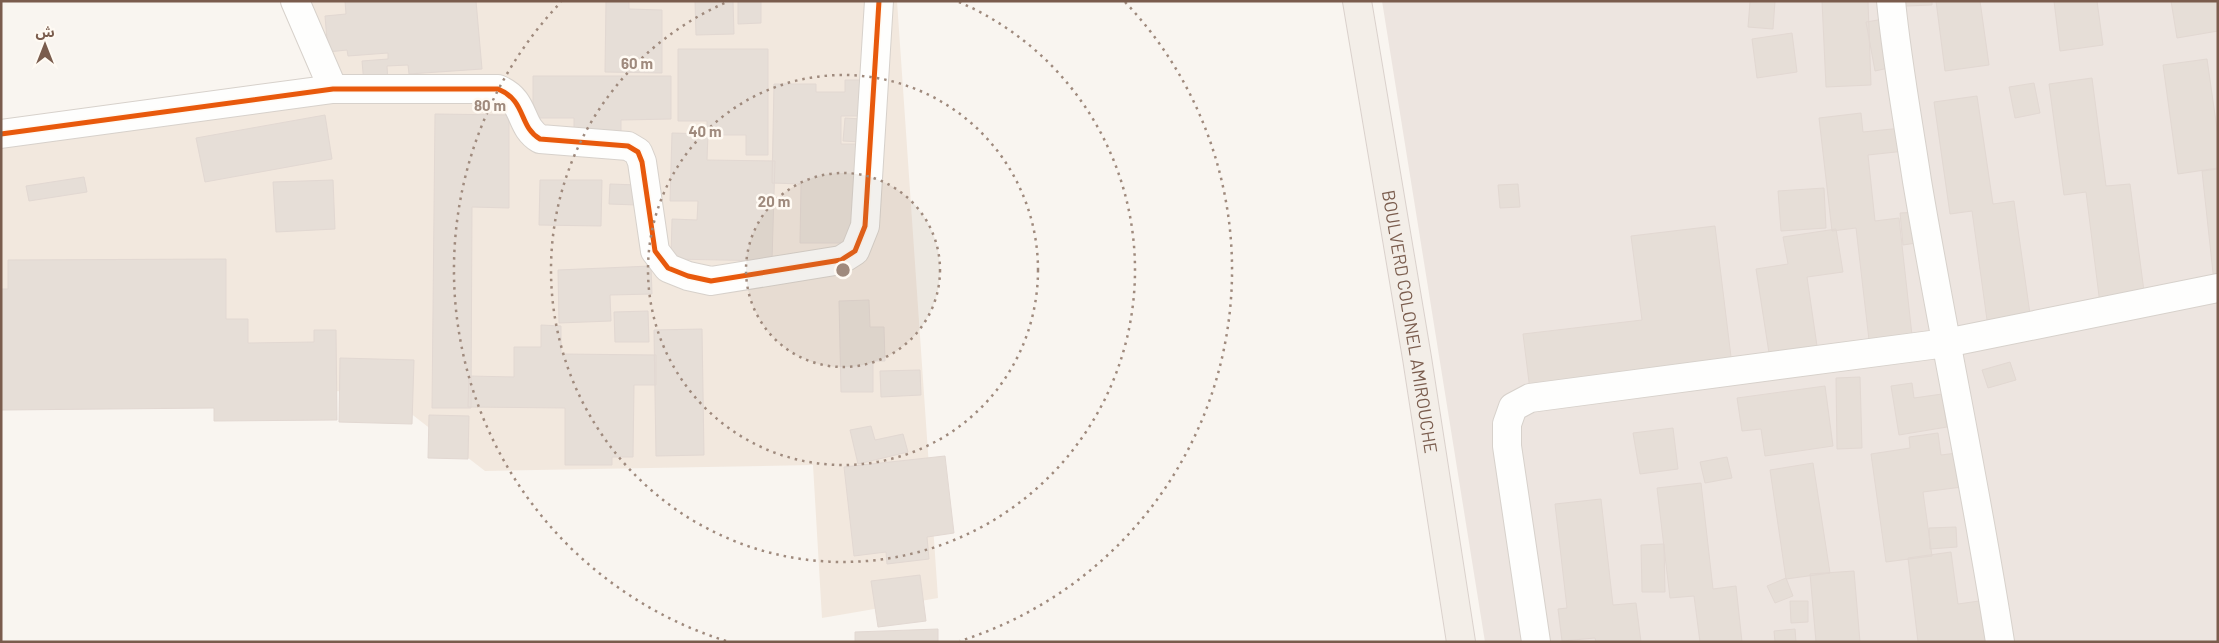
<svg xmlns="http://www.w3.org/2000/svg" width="2219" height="643" font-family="Barlow,'Noto Sans Arabic',sans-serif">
  <rect width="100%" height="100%" fill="#f9f5f0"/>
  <path fill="#f2e8de" d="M299,1H897L938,598L822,618L813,465L485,471L383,392L1,385V133L320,85Z"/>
  <path fill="#ede5e0" d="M1382,1H2218V642H1485Z"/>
  <path fill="#e6ded7" stroke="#e2d8d2" d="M345,1H476L482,69L409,74L408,65L387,66L388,82L364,84L362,61L388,59V53L348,56L347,50L328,52L325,16L346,14Z
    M606,1H629V9L662,10V73L605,72Z
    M695,1H733L734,34L696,35Z
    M738,1H761V23L738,24Z
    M1764,1H1775L1773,29L1748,27L1750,2Z
    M1822,1H1868L1871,85L1826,87Z
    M1906,1H1932V5L1906,6Z
    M1936,1H1980L1989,65L1945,71Z
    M2054,1H2097L2103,45L2060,51Z
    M2171,1H2217L2218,31L2177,38Z
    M1884,19L1893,67L1875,71L1866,22Z
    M1792,33L1797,72L1757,78L1752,39Z
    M678,49H768V155H746V135H707V121H678Z
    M2207,59L2218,136V168L2178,174L2163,65Z
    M533,76H671V119L621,120V141H574V118H533Z
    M2092,78L2106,186L2130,184L2145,299L2100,304L2086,192L2064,195L2049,84Z
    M845,80H867V116H841V144H863L861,243H800L801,184L772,183L774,84H816V92H845Z
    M2034,83L2040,113L2015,118L2009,87Z
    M1977,96L1993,204L2014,201L2030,314L1987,320L1972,211L1950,214L1934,102Z
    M1861,113L1863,132L1902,128L1905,151L1868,155L1875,221L1899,218L1912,335L1869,340L1856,228L1832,231L1819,118Z
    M435,114L509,115V208L472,207L471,408H432Z
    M325,115L332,159L205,182L196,138Z
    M845,118L862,119L861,142L843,141Z
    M672,133L708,134L707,160L775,161L772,261L671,259L672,219L697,220L698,201H670Z
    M2218,169V281L2214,282L2202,171Z
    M84,177L87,192L29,201L26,186Z
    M333,180L335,229L276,232L273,182Z
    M540,180H602L601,226L539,225Z
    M610,184L638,185L637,205L609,204Z
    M1518,184L1520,207L1500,208L1498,185Z
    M1824,188L1826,228L1781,231L1778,191Z
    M1920,212L1923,242L1903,245L1900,213Z
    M1715,226L1732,365L1530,390L1523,334L1642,320L1631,236Z
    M1836,229L1843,272L1807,277L1817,346L1769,353L1756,269L1788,264L1783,237Z
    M226,259V319H248V343L314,342V330H336L337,420L214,421V408L1,410V289H8V260Z
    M651,266L652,294L610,295L611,321L559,323L558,270Z
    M869,300L870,327H884L885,361H873V392H841L839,301Z
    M648,311L649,342H615L614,312Z
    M541,325L561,326V354L656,355V385H634L633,457H612V465H565V408L468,407L469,376L514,377V347H541Z
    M702,329L704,455L656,456L654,330Z
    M340,358L414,360L412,424L339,422Z
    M2010,362L2016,380L1988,388L1982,370Z
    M920,370L921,395L881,397L880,371Z
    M1860,377L1862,448L1837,449L1836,378Z
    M1912,383L1914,398L1942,394L1947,427L1899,435L1891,386Z
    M1825,386L1833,446L1765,456L1761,429L1742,431L1737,398Z
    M429,415L469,416L468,459L428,458Z
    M871,426L875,440L903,434L908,452L858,464L850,430Z
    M1673,428L1678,469L1640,474L1633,433Z
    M1938,433L1941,455L1957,453L1962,487L1923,492L1932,556L1886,562L1871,454L1910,448L1909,437Z
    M945,456L954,533L927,537L929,559L887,564L886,552L854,556L844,467Z
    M1727,457L1732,478L1705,483L1700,462Z
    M1813,463L1830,573L1786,579L1770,470Z
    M1701,483L1713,589L1736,586L1742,642H1700L1694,596L1670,598L1657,488Z
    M1601,499L1613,605L1636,603L1641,642H1596L1595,638L1562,641L1558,609L1567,608L1555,504Z
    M1956,527L1957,547L1930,549L1929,528Z
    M1664,544L1665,592H1642L1641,545Z
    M1951,552L1958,604L1986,600L1991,642H1918L1908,558Z
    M1854,571L1860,642H1816L1810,574Z
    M920,575L926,621L878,627L871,581Z
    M1786,578L1793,596L1775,603L1767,586Z
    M1790,601H1808V622L1791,623Z
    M938,629V642H855V632Z
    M1795,629L1796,642H1775L1774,631Z"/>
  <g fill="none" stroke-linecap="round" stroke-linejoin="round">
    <defs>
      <path id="minor" d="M295,1L333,89
        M1891,1C1897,62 1908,121 1917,181C1943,335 1976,487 2000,642
        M1,134L333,89H498C527,101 518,126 540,139L628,146L638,152L642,162L655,251L668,268L688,276L711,281L841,260L855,251L865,226L879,1
        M1536,642L1507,446V424L1513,407L1530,398L1946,343L2218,288"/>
      <g id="major">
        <path id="s1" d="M1357,1L1417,358L1461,642"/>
      </g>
    </defs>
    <use href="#minor" stroke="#d7d1cb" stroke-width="30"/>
    <use href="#major" stroke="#dad1cc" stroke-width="30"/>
    <use href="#minor" stroke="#fefefd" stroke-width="28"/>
    <use href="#major" stroke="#f3eee8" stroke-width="28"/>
    <defs>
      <path id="cycleway" d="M1,134L333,89H498C527,101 518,126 540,139L628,146L638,152L642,162L655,251L668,268L688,276L711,281L841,260L855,251L865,226L879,1"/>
    </defs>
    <use href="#cycleway" stroke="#fffaf3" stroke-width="8"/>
    <use href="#cycleway" stroke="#e8590c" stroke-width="5"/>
  </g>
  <circle cx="843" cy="270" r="97" fill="#9f8a7d" fill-opacity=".12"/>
  <g fill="none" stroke="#9f8a7d" stroke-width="2.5" stroke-dasharray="2.5 5">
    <circle cx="843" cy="270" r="97"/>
    <circle cx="843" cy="270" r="195"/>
    <path d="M959 2A292 292 0 1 1 727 2"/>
    <path d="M726 641A389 389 0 0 1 561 2M1125 2A389 389 0 0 1 960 641"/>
  </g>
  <g text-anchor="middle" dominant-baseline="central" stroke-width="5" stroke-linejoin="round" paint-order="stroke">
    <g font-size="18" fill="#7a5c4d" stroke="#fffaf3">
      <text stroke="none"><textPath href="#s1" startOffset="325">BOULVERD COLONEL AMIROUCHE</textPath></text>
    </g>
  </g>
  <circle cx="843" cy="270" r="8" fill="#9f8a7d" stroke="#fffaf3" stroke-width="2.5"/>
  <g font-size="15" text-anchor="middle" font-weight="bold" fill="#9f8a7d" stroke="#fffaf3" stroke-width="5" stroke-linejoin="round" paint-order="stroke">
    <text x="637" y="69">60 m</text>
    <text x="490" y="111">80 m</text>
    <text x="705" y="137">40 m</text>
    <text x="774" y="207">20 m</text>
  </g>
  <rect width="2219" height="643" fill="none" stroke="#7a5c4d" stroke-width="5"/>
  <g transform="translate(45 45)" stroke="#fffaf3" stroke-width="4" paint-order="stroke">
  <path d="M0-4L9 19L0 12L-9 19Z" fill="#7a5c4d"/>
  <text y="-8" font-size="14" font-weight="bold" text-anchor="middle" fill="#7a5c4d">ش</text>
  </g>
</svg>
